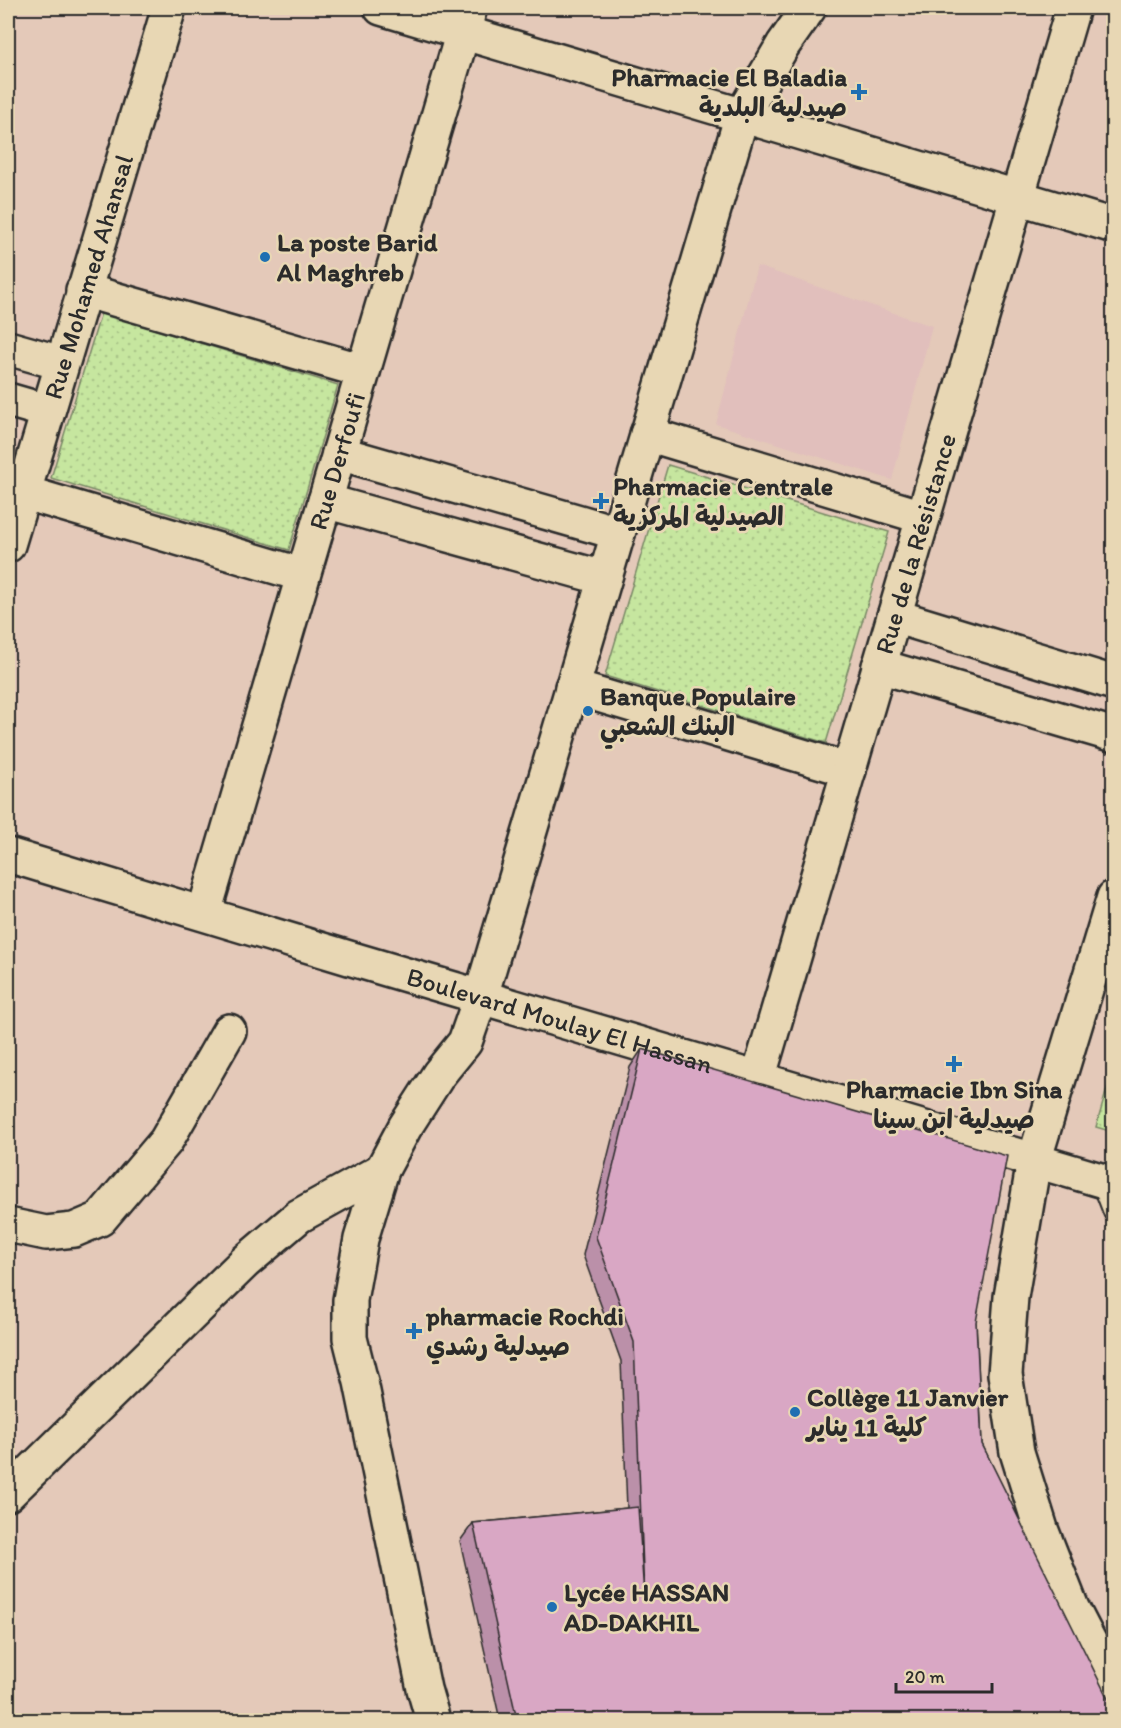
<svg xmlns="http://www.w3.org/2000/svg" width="1121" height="1728" font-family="Itim,'Playpen Sans Arabic',sans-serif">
  <defs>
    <pattern id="park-dots" width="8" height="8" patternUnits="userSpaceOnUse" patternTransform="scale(1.5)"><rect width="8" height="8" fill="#c6e69f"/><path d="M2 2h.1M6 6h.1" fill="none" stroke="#aac589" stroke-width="1.8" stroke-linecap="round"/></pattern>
  </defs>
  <rect width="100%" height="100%" fill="#e4c9b9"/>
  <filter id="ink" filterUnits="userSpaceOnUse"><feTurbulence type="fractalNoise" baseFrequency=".0167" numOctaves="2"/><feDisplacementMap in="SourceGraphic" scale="12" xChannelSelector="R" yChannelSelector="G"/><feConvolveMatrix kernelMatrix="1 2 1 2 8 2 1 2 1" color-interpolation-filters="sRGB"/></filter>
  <g filter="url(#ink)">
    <path fill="#e1bfbc" d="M757,266L932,326L892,480L716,424Z"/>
    <path fill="url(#park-dots)" stroke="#788865" stroke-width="1.5" d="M101,313L338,385L289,550L51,478Z
      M668,465L889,532L826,743L605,676Z
      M1113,1068V1132L1096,1127Z"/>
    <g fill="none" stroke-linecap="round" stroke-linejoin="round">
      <defs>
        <path id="lane" d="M1102,1181L1114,1212"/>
        <g id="street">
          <path d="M381,8L1114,226"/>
          <path d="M83,290L363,371"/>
          <path d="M8,348L61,363"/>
          <path d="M8,400L46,411"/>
          <path d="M647,434L923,517"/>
          <path d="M339,453L618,533"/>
          <path d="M22,492L303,575"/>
          <path d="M325,501L604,578"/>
          <path id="s1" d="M8,545L169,8"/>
          <path d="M894,616L1114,683"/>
          <path d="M879,666L1114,735"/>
          <path d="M572,687L849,770"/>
          <path id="s2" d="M8,855L359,961L1114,1184"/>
          <path d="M1114,897L1034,1161L1011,1297L1005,1374L1017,1452L1041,1529L1072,1608L1114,1689"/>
          <path id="s3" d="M204,913L470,8"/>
          <path id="s4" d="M758,1079L1073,8"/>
          <path d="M8,1225L46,1233L74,1230L100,1219L166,1141L229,1031"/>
          <path d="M8,1494L245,1262L299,1216L382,1170"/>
        </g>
        <path id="secondary" d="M433,1720L424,1689L361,1382L350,1338V1300L361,1239L382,1170L405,1127L439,1074L465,1042L481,996L742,115L783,45L809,8"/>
      </defs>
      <use href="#lane" stroke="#2b2b2b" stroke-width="24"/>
      <use href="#street" stroke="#2b2b2b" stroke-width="38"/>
      <use href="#secondary" stroke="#2b2b2b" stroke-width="38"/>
      <use href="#lane" stroke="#e8d7b4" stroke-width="20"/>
      <use href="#street" stroke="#e8d7b4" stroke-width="33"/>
      <use href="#secondary" stroke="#e8d7b4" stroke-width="33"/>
    </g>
    <path fill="#bb90a9" stroke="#2b2b2b" stroke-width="1.5" d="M642,1049L976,1322L982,1444L1113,1720H500L460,1541L473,1523L627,1508L621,1361L583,1255L630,1067Z"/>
    <path fill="#d9a7c4" stroke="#2b2b2b" stroke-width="1.5" d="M642,1049L1007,1156L976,1322L982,1444L1113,1709V1720H517L473,1523L638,1507L644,1595L634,1342L596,1237Z"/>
  </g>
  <g fill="#1f6fb2" stroke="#e8d7b4" stroke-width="2">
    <path d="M856 83h6v6h6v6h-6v6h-6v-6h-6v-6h6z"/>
    <circle cx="265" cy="257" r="6"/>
    <path d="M598 492h6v6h6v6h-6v6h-6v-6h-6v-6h6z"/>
    <circle cx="588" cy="711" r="6"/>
    <path d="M951 1055h6v6h6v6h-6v6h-6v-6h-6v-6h6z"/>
    <path d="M411 1322h6v6h6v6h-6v6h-6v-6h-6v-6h6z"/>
    <circle cx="795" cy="1412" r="6"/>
    <circle cx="552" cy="1607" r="6"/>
  </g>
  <g text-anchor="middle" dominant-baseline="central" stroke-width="5" stroke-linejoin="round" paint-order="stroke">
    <g font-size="26" font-weight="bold" fill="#2b2b2b" stroke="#e8d7b4" text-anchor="start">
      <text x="847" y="77" text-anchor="end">Pharmacie El Baladia<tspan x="847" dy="30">صيدلية البلدية</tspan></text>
      <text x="277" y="242">La poste Barid<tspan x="277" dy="30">Al Maghreb</tspan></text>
      <text x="613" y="486">Pharmacie Centrale<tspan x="613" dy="30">الصيدلية المركزية</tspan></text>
      <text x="600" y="696">Banque Populaire<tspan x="600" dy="30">البنك الشعبي</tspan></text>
      <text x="954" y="1089" text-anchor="middle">Pharmacie Ibn Sina<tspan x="954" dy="30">صيدلية ابن سينا</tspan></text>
      <text x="426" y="1316">pharmacie Rochdi<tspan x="426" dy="30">صيدلية رشدي</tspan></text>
      <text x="807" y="1397">Collège 11 Janvier<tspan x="807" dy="30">كلية 11 يناير</tspan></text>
      <text x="564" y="1592">Lycée HASSAN<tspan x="564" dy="30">AD-DAKHIL</tspan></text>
    </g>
    <g font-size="26" fill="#2b2b2b" stroke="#e8d7b4">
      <text stroke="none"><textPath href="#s1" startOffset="280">Rue Mohamed Ahansal</textPath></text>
      <text stroke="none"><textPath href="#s3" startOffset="471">Rue Derfoufi</textPath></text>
      <text stroke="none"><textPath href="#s4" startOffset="558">Rue de la Résistance</textPath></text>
      <text stroke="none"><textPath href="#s2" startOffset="576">Boulevard Moulay El Hassan</textPath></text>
    </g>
  </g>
  <rect width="1121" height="1728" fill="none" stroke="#e8d7b4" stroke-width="30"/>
  <rect x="15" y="15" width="1091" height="1698" fill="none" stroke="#2b2b2b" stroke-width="2" filter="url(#ink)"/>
  <path d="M896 1683v9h96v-9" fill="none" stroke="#2b2b2b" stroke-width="3"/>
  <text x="905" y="1683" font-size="18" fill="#2b2b2b" stroke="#e8d7b4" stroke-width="4.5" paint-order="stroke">20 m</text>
</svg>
